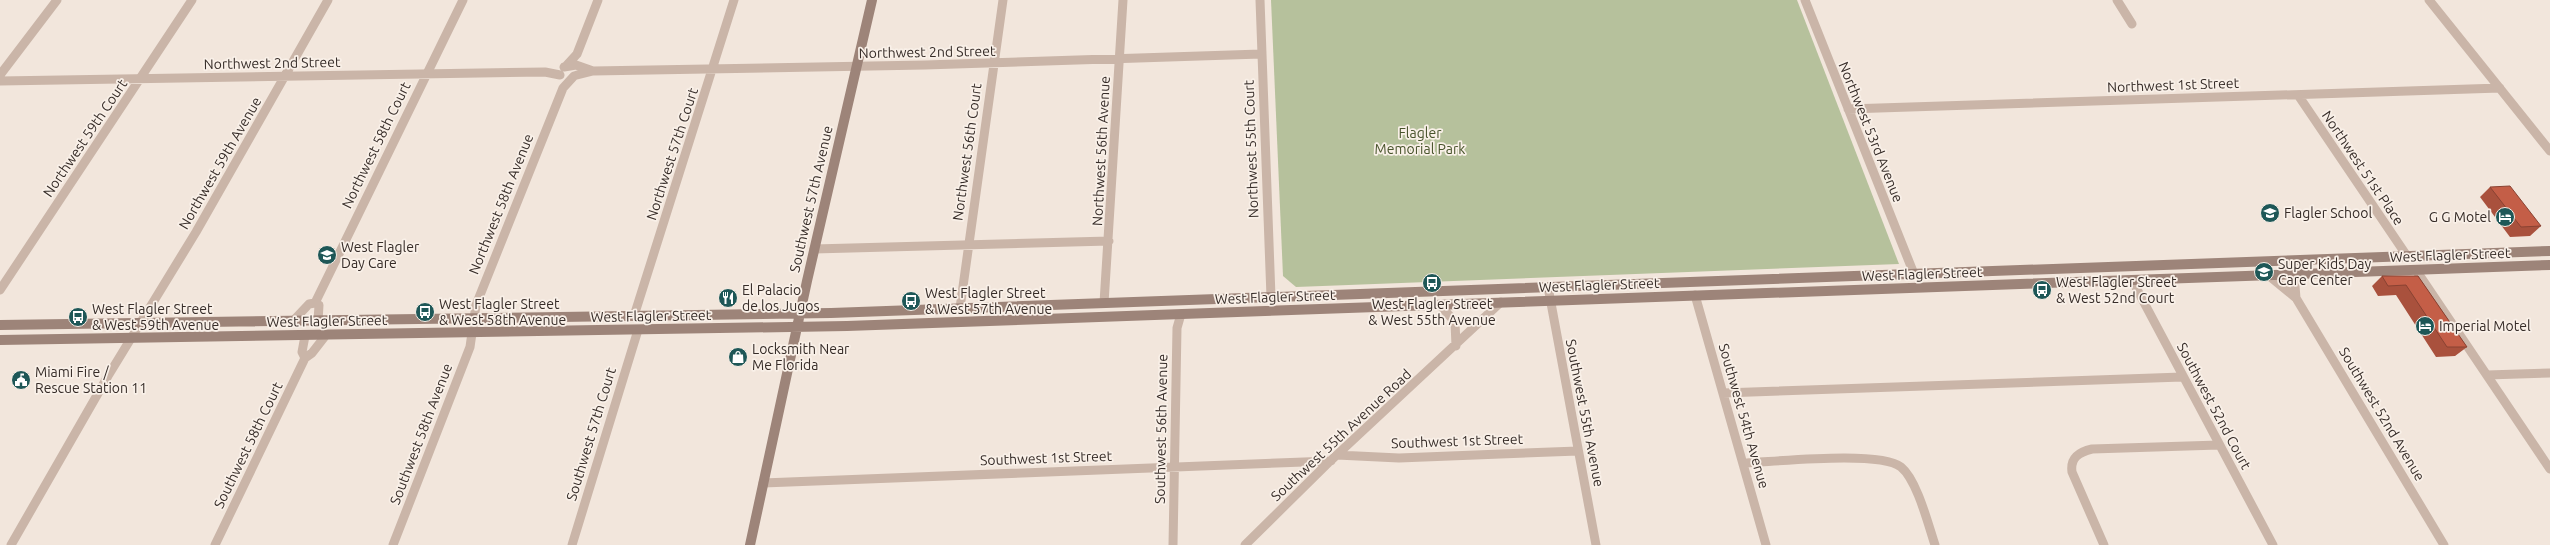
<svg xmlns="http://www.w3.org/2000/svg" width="2550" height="545" font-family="Ubuntu,sans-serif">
  <rect width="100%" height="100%" fill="#f2e6dc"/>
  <path fill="#b6c19c" d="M1271,0H1797L1899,264L1296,287L1283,276Z"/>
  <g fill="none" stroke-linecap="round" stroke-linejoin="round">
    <path stroke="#cab5a8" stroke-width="9" d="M1260,0L1271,297
      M1805,0L1914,274
      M2117,0L2132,24
      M2429,0L2550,151
      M566,66L577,54L598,0
      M564,67L576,65L593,71
      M0,75L57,0
      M577,75L593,71L925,65L1261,54
      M0,81L545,72L560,75
      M2298,95L2407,256
      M1848,109L2500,88
      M814,249L1109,241
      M2416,270L2550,469
      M2294,274L2296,298
      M2268,275L2296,298L2444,545
      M2132,280L2273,545
      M1548,287L1596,545
      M0,290L192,0
      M1695,295L1766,545
      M315,303L319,305L318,321
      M1104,303L1123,0
      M1440,305L1455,322L1456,346
      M960,308L1003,0
      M634,316L734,0
      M293,321L309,304L315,303L463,0
      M305,336L302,352L305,358
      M2487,375L2550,373
      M1723,393L2182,377
      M1337,455L1399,458L1578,451
      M1743,463C1773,462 1880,450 1901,467C1917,480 1928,524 1935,545
      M763,483L1331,461
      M11,545L108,376L196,232L328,0
      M215,545L305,358L312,353L326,335
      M393,545L470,347L476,305L563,88L574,76
      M572,545L638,330
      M1173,545L1177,328L1181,314
      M1245,545L1326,465L1501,302
      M2104,545L2072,472C2070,458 2079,452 2092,449L2219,445"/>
    <path stroke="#9d8479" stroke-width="10" d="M0,325L831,313L2550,251
      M0,340L847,326L2550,265
      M750,545L807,281L872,0"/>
  </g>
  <path fill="#a9513d" d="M2490,187L2541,226L2530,236L2510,237L2480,197Z
    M2382,276H2418L2467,347L2455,356L2436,357L2396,295L2378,296L2372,286Z"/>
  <path fill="#c45e47" stroke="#894232" d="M2510,186L2541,226L2521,227L2490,187Z
    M2382,276H2418L2467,347H2447L2406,285L2388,286Z"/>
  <defs>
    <symbol id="school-disc" viewBox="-11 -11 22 22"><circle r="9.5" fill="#1e5757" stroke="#f9f0e8"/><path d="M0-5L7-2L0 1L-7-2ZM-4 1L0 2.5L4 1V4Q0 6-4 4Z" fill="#fff"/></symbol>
    <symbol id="hotel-disc" viewBox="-11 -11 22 22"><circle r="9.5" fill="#1e5757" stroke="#f9f0e8"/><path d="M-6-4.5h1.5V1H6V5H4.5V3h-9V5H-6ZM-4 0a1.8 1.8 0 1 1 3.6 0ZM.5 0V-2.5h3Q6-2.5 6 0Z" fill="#fff"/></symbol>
    <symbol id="bus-disc" viewBox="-11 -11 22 22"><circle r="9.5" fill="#1e5757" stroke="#f9f0e8"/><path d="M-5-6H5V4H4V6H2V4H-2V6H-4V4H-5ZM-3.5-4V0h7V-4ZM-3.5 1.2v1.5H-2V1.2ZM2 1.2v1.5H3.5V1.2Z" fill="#fff"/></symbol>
    <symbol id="restaurant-disc" viewBox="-11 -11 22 22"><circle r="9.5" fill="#1e5757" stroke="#f9f0e8"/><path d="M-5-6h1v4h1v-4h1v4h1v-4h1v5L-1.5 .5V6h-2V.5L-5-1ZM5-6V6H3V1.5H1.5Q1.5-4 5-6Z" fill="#fff"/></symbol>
    <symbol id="shop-disc" viewBox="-11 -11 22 22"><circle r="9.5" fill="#1e5757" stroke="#f9f0e8"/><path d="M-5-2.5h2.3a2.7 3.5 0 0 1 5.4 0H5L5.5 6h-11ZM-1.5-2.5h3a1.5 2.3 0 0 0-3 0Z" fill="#fff"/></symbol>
    <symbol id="civic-disc" viewBox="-11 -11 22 22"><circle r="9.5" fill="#1e5757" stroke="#f9f0e8"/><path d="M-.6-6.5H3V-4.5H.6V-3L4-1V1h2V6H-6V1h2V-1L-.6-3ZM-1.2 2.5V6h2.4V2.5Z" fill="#fff"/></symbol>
  </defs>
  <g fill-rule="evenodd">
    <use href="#school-disc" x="2259" y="202" width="22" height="22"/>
    <use href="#hotel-disc" x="2494" y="206" width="22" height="22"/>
    <use href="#school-disc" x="316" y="244" width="22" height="22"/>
    <use href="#school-disc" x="2253" y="261" width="22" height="22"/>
    <use href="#bus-disc" x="1421" y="272" width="22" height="22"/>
    <use href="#bus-disc" x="2031" y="279" width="22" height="22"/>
    <use href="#restaurant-disc" x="717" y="287" width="22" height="22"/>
    <use href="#bus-disc" x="900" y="290" width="22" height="22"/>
    <use href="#bus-disc" x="414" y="301" width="22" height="22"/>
    <use href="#bus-disc" x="67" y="306" width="22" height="22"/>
    <use href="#hotel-disc" x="2414" y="315" width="22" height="22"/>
    <use href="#shop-disc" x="727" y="346" width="22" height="22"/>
    <use href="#civic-disc" x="10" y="369" width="22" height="22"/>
  </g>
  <g text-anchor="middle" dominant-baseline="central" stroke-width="3.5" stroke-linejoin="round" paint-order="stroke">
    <g font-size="14" fill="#362c28" stroke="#f9f0e8">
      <text transform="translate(927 52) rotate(-1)">Northwest 2nd Street</text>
      <text transform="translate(272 63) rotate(-1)">Northwest 2nd Street</text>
      <text transform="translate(2173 85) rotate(-2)">Northwest 1st Street</text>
      <text transform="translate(1871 132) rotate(68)">Northwest 53rd Avenue</text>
      <text transform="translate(85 138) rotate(-56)">Northwest 59th Court</text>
      <text transform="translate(376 145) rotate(-64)">Northwest 58th Court</text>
      <text transform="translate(1251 149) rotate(-92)">Northwest 55th Court</text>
      <text transform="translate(1101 151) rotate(-87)">Northwest 56th Avenue</text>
      <text transform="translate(967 152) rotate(-82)">Northwest 56th Court</text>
      <text transform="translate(672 154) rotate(-72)">Northwest 57th Court</text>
      <text transform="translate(220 163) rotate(-60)">Northwest 59th Avenue</text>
      <text transform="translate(2363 168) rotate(56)">Northwest 51st Place</text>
      <text transform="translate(811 199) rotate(-77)">Southwest 57th Avenue</text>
      <text transform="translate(501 204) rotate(-68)">Northwest 58th Avenue</text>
      <text transform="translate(2450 255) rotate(-2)">West Flagler Street</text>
      <text transform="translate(1922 274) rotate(-2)">West Flagler Street</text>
      <text transform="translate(1599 285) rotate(-2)">West Flagler Street</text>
      <text transform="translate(1275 297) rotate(-2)">West Flagler Street</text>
      <text transform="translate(651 316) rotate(-1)">West Flagler Street</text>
      <text transform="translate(327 321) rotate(-1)">West Flagler Street</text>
      <text transform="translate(2214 406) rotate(62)">Southwest 52nd Court</text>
      <text transform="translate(1585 413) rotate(79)">Southwest 55th Avenue</text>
      <text transform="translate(2382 414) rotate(59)">Southwest 52nd Avenue</text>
      <text transform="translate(1744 416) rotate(74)">Southwest 54th Avenue</text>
      <text transform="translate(1161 429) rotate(-89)">Southwest 56th Avenue</text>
      <text transform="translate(421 434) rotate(-69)">Southwest 58th Avenue</text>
      <text transform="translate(591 434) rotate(-73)">Southwest 57th Court</text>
      <text transform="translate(1341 435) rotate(-43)">Southwest 55th Avenue Road</text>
      <text transform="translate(1457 441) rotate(-2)">Southwest 1st Street</text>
      <text transform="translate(248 445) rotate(-64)">Southwest 58th Court</text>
      <text transform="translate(1046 458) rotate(-2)">Southwest 1st Street</text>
    </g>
    <g font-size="14" fill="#48542c" stroke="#f9f0e8">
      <text x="1420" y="133">Flagler<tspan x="1420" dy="16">Memorial Park</tspan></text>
    </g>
    <g font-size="14" fill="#362c28" stroke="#f9f0e8" text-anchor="start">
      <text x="2284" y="213">Flagler School</text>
      <text x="2491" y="217" text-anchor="end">G G Motel</text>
      <text x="341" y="247">West Flagler<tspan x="341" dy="16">Day Care</tspan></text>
      <text x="2278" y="264">Super Kids Day<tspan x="2278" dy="16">Care Center</tspan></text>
      <text x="2056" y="282">West Flagler Street<tspan x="2056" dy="16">&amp; West 52nd Court</tspan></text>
      <text x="742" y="290">El Palacio<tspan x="742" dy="16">de los Jugos</tspan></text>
      <text x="925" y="293">West Flagler Street<tspan x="925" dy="16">&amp; West 57th Avenue</tspan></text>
      <text x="439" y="304">West Flagler Street<tspan x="439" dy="16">&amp; West 58th Avenue</tspan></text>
      <text x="1432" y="304" text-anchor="middle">West Flagler Street<tspan x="1432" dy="16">&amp; West 55th Avenue</tspan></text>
      <text x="92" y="309">West Flagler Street<tspan x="92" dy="16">&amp; West 59th Avenue</tspan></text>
      <text x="2439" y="326">Imperial Motel</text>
      <text x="752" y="349">Locksmith Near<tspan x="752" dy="16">Me Florida</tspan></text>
      <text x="35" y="372">Miami Fire /<tspan x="35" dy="16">Rescue Station 11</tspan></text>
    </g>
  </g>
</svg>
